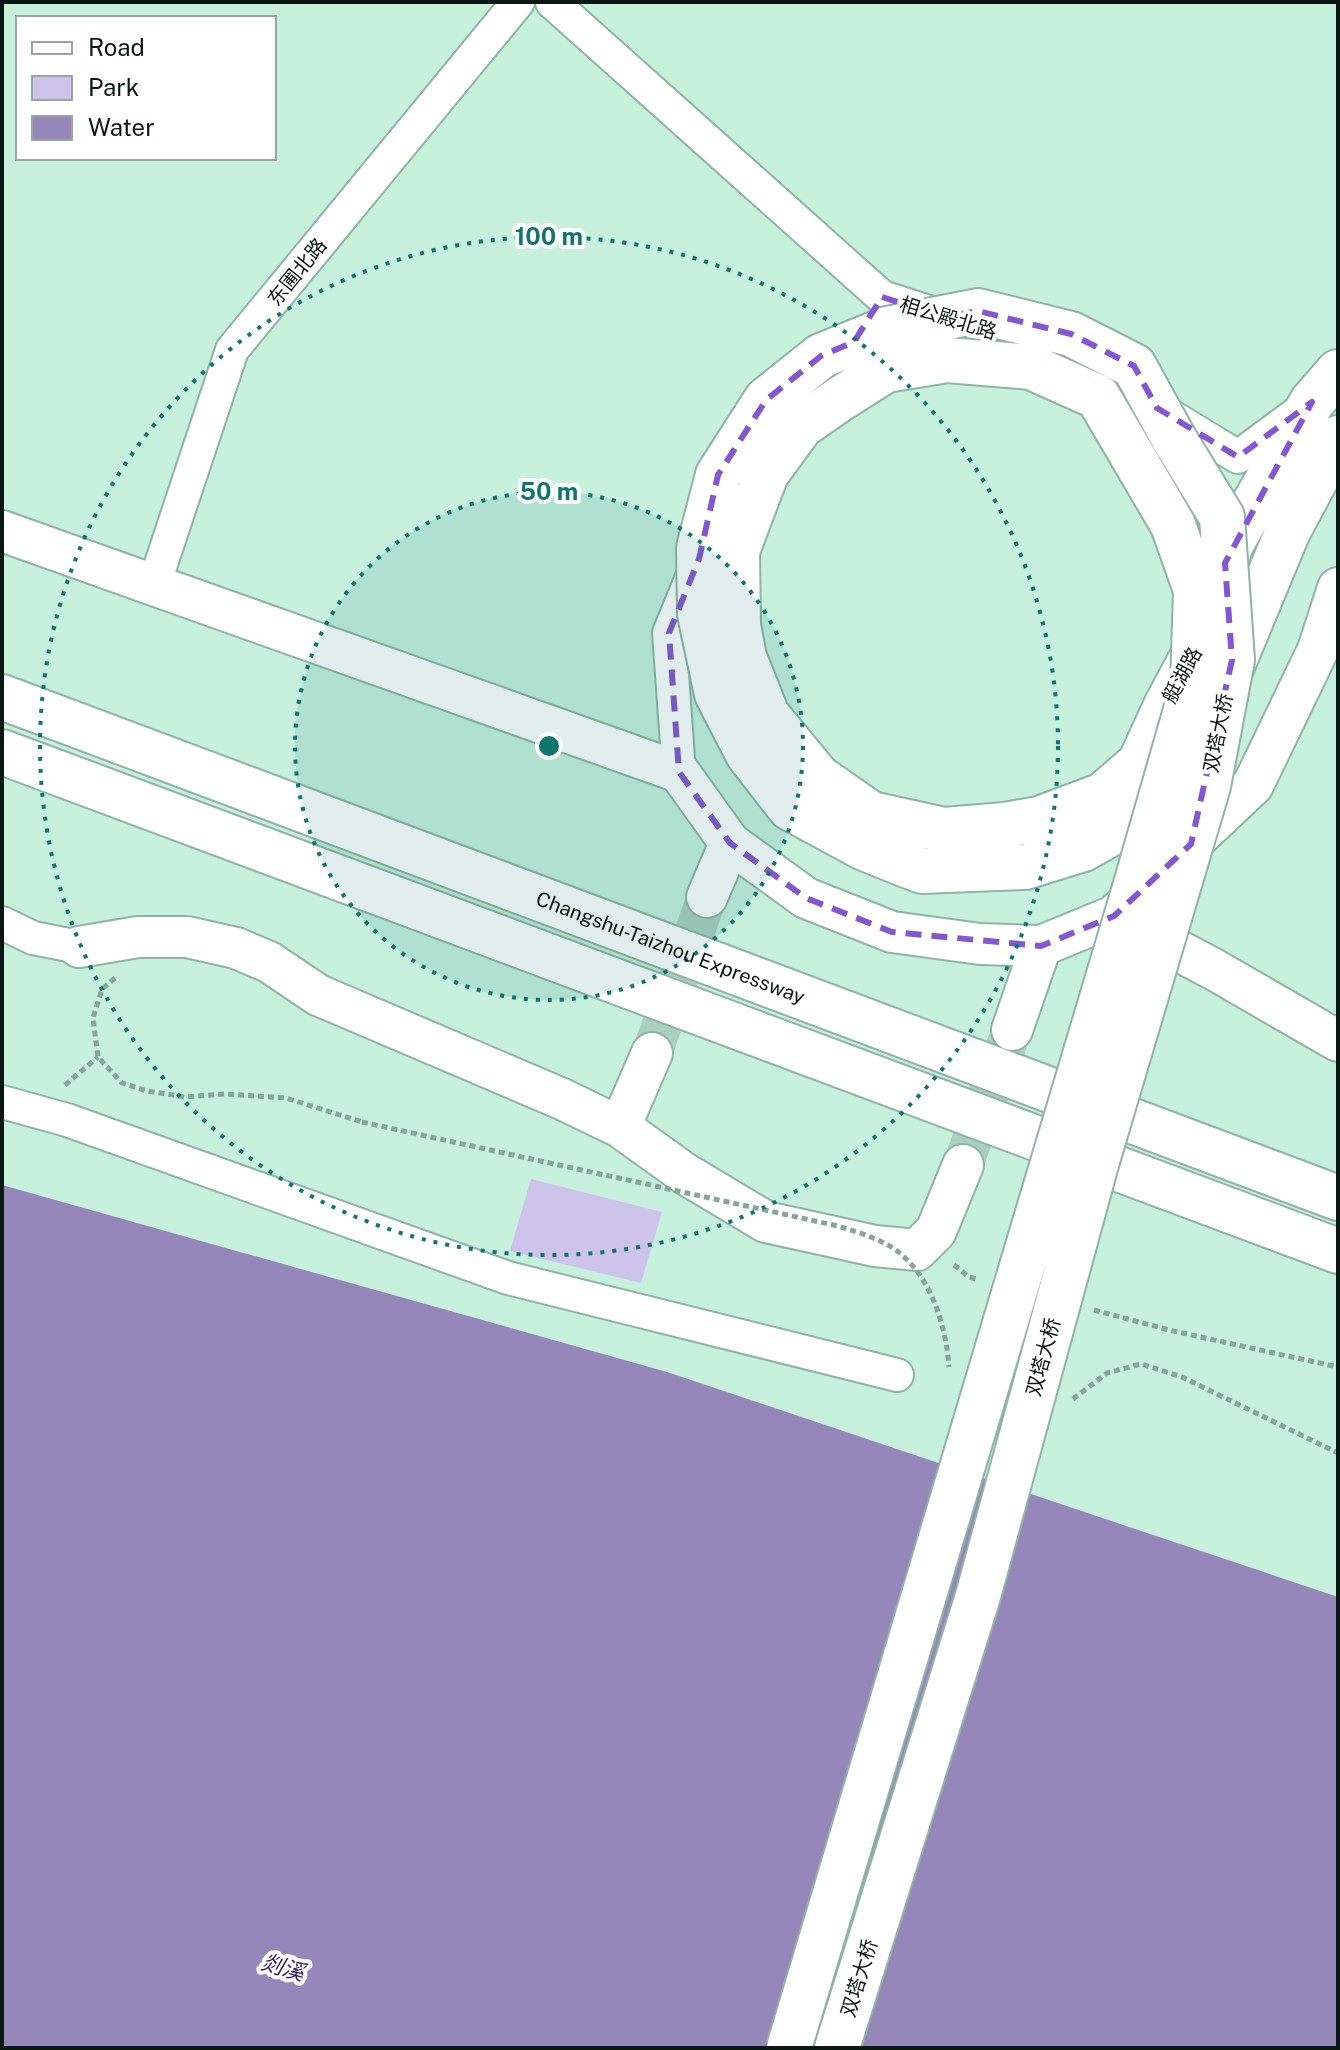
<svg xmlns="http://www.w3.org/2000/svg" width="1340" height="2050" font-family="'Public Sans','Noto Sans SC',sans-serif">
  <rect width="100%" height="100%" fill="#c7f0dd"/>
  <path fill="#cec4eb" d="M531,1179L662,1212L641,1283L510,1251Z"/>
  <path fill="#9587ba" d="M2,1185L667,1372L1338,1597V2048H2Z"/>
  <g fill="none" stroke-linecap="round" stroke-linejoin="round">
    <path stroke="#aad0bf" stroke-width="40" stroke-dasharray="40 20" stroke-linecap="butt" d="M652,1053L707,897
      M963,1165L1008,1041"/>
    <defs>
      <path id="minor" d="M552,2L882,297L941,316
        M1066,355L1076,358L1238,457L1303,409
        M154,585L232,350L518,2
        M679,772L669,633L694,572
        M2,923L33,938L79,947
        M2,1102L67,1120L508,1278L897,1375"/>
      <path id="tertiary" d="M2,531L679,772L730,843L806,898L892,932L980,944L1041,946L1114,916L1253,785L1318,650L1338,588
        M707,897L730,843
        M1136,928L1215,970L1338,1041
        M79,947L138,937H187L236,948L269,962L318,995L562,1099L620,1127L684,1173L766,1222L875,1246L917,1250L936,1231L963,1165
        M1012,1030L1041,946
        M620,1127L652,1053"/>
      <path id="secondary" d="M1221,576L1231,544L1312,402L1338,372
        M1227,678L1288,531L1338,438
        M912,823L944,830L1005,825L1039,819L1103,795L1140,763L1166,706L1189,663
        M904,864L922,871L1025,867L1083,849L1143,815L1171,779"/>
      <g id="motorway">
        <path id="s1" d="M2,697L1338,1198"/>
        <path d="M2,752L1338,1251"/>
      </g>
    </defs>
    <use href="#minor" stroke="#8eb5a3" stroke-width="36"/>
    <use href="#tertiary" stroke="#8eb5a3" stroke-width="44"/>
    <use href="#secondary" stroke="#8eb5a3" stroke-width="48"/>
    <use href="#motorway" stroke="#8eb5a3" stroke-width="48"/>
    <path stroke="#86a698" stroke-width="5" stroke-dasharray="6 4" stroke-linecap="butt" d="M115,978L102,989L93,1018L98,1057L122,1083L147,1091L185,1097L225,1094L286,1098L362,1122
      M65,1085L98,1057
      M954,1265L969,1277L979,1280
      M1094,1310L1173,1331L1338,1367
      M1073,1399L1107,1373L1141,1364L1182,1377L1338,1453"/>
    <use href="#minor" stroke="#fff" stroke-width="32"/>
    <use href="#tertiary" stroke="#fff" stroke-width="40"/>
    <use href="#secondary" stroke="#fff" stroke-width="44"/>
    <use href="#motorway" stroke="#fff" stroke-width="44"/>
    <defs>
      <path id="secondary-bridge" d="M789,2048L1135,888L1193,686L1196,590L1173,525L1098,397L1031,367L947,360L886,370L840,399L801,426L766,474L737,551L738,625L744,657L767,715L818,777L871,814L912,823
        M837,2048L978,1596L1096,1164L1208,786L1232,660L1222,517L1173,437L1134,366L1071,334L978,311L887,329L821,356L766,400L718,475L699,548L700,614L717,694L748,754L790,808L862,847L904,864"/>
    </defs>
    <use href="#secondary-bridge" stroke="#8eb5a3" stroke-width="48" stroke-linecap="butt"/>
    <path stroke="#86a698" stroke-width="5" stroke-dasharray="6 4" stroke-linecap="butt" d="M362,1122L838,1226C854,1231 871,1236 886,1244C928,1266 946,1323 949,1367"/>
    <use href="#secondary-bridge" stroke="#fff" stroke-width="44"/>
  </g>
  <path fill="none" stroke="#8357d1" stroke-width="6" stroke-dasharray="16 10" stroke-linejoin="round" d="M882,297L946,317L978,311L1071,334L1134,366L1157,408L1238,457L1312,402L1225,563L1232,660L1191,844L1114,916L1041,946L892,932L806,898L730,843L679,772L669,633L699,559L718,475L766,400L821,356L854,342Z"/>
  <circle cx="549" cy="746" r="254" fill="#0f766e" fill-opacity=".12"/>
  <g fill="none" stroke="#0f766e" stroke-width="4" stroke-dasharray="4 8">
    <circle cx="549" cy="746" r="254"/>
    <circle cx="549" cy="746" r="509"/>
  </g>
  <g text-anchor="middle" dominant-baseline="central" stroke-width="8" stroke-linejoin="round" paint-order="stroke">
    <g font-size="20" fill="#091812" stroke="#fff">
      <text transform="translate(297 272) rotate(-51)">东圃北路</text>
      <text transform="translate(948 318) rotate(17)">相公殿北路</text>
      <text transform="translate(1182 675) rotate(-62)">艇湖路</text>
      <text transform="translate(1218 733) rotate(-79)">双塔大桥</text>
      <text stroke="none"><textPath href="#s1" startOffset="714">Changshu-Taizhou Expressway</textPath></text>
      <text transform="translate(1043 1357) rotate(-75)">双塔大桥</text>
      <text transform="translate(859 1978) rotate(-73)">双塔大桥</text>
    </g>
    <g font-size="22" font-style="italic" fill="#341d5a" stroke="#fff">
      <text transform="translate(283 1967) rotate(16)">剡溪</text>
    </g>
  </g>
  <circle cx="549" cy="746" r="12" fill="#0f766e" stroke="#fff" stroke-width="4"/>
  <g font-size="24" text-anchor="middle" font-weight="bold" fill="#0f766e" stroke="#fff" stroke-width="8" stroke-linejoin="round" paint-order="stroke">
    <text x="549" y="245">100 m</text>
    <text x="549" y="500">50 m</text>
  </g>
  <rect width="1340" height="2050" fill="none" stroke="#091812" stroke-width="8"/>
  <rect x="16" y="16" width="260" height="144" fill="#ffffff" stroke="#9da3a0" stroke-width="2"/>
  <rect x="32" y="42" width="40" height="12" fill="#ffffff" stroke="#9da3a0" stroke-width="2"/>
  <text x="88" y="56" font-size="24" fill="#091812">Road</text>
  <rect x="32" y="76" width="40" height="24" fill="#cec4eb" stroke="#9da3a0" stroke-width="2"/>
  <text x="88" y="96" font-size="24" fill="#091812">Park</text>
  <rect x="32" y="116" width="40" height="24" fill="#9587ba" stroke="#9da3a0" stroke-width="2"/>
  <text x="88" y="136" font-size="24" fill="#091812">Water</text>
</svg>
